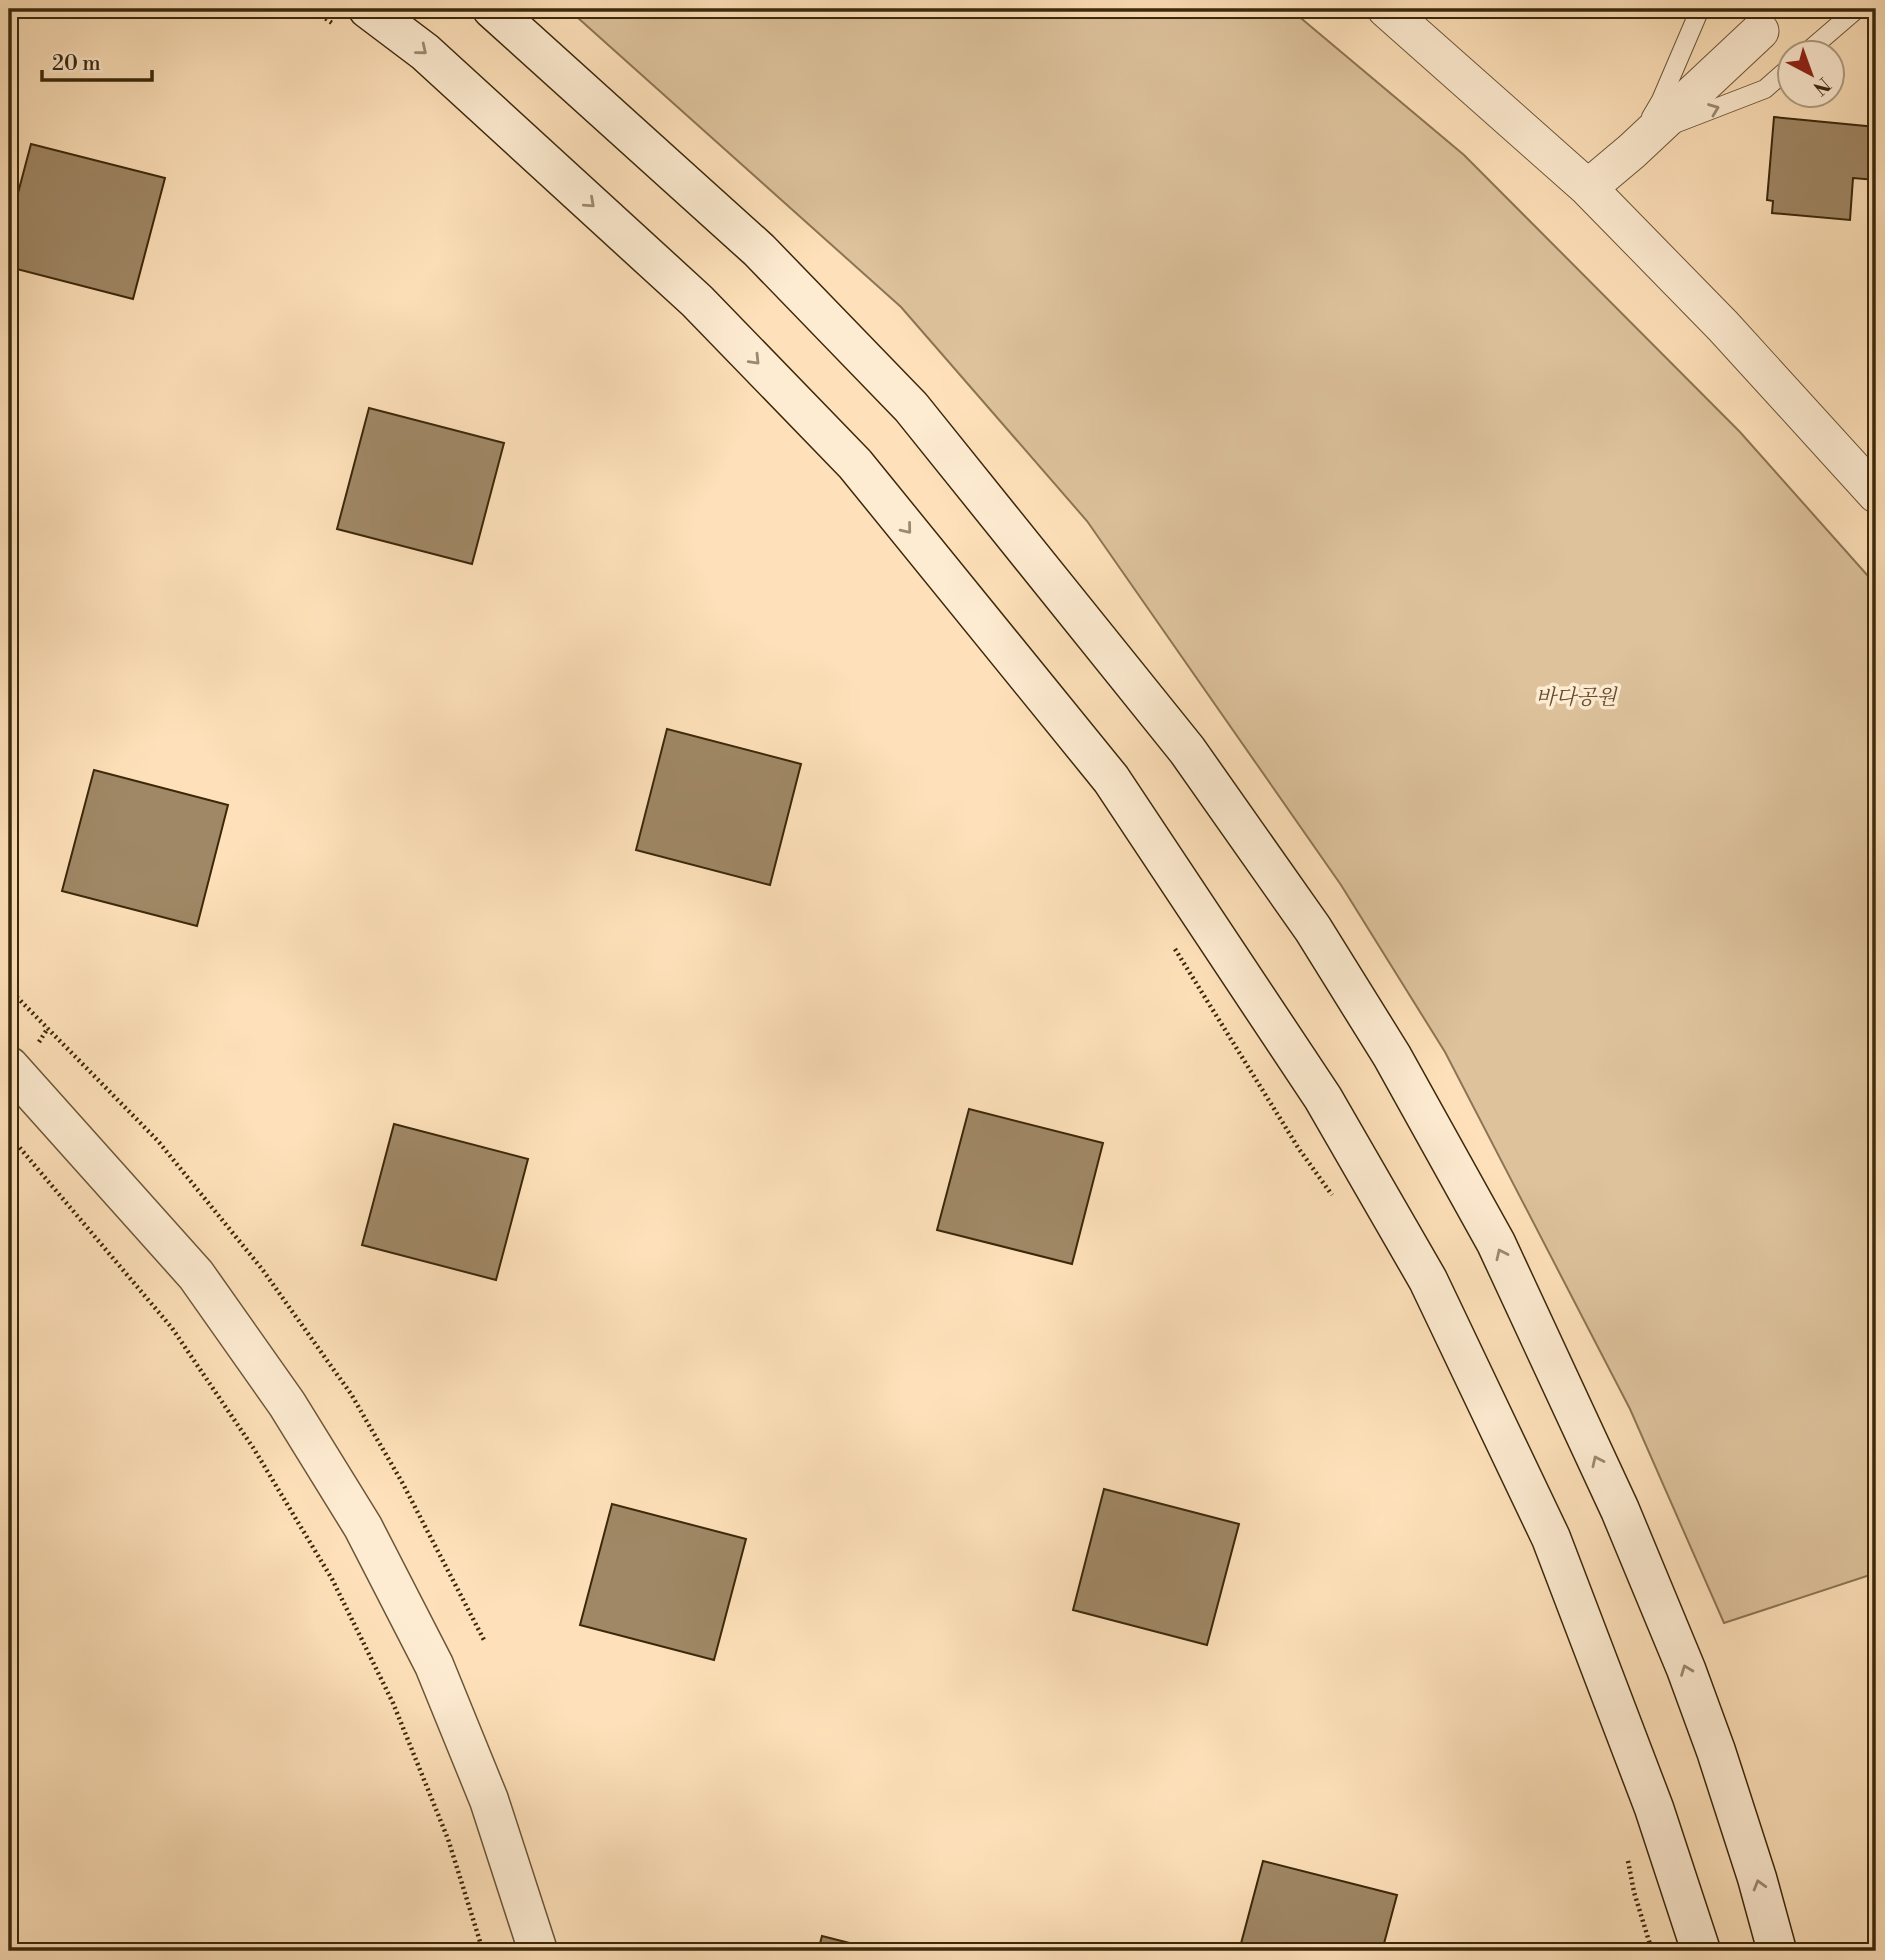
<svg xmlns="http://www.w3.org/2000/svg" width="1885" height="1960" font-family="'Libre Bodoni','Noto Serif KR',serif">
  <rect width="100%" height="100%" fill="#fee1ba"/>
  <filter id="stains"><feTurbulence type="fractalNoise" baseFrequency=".00286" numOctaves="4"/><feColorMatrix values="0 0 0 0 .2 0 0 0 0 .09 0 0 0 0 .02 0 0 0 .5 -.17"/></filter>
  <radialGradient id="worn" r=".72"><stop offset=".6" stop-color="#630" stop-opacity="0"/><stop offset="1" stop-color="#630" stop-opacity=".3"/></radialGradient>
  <path fill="#ddc29c" stroke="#8c7554" stroke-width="2" d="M568,9H1290L1464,155L1740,432L1876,585V1573L1724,1623L1630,1409L1445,1052L1341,885L1087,521L901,307Z"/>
  <path fill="#a08866" stroke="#3b280b" stroke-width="2" d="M1774,117L1876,127V180L1853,178L1850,220L1772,213L1773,201L1767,200Z
    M31,144L165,178L133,299L9,267V227Z
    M369,408L504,443L472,564L337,529Z
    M667,729L801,764L770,885L636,850Z
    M94,770L228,805L197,926L62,891Z
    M969,1109L1103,1143L1072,1264L937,1230Z
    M394,1124L528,1159L496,1280L362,1245Z
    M1104,1489L1239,1524L1207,1645L1073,1610Z
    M612,1504L746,1539L714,1660L580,1625Z
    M1263,1861L1397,1895L1382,1951H1239Z
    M822,1936L881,1951H818Z"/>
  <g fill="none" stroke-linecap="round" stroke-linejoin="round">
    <defs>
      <path id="service" d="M1807,52L1857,9
        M1651,117L1661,100L1700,9
        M1677,123L1765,89L1790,67"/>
      <path id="minor" d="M1386,9L1588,188L1723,326L1876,494
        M1588,188L1632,151L1760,31"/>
      <path id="tertiary" d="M9,1066L196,1275L287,1404L363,1527L434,1665L489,1800L538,1951"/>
      <path id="secondary" d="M368,9L425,52L697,301L855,464L1111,779L1323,1098L1428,1280L1551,1538L1654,1808L1701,1951
        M492,9L759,250L911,407L1187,750L1313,929L1392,1056L1496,1243L1620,1510L1686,1669L1716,1751L1757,1878L1777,1951"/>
    </defs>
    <use href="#service" stroke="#6c5637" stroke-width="20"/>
    <use href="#minor" stroke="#6c5637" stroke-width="39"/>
    <use href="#tertiary" stroke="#6c5637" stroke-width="41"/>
    <use href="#secondary" stroke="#3b280b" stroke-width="41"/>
    <path stroke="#3b280b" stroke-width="4.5" stroke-dasharray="2 3.5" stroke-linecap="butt" d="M312,9L332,23
      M1175,949L1299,1149L1332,1195
      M9,989L158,1141L262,1269L351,1394L403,1484L484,1640
      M39,1042L48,1028
      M9,1135L172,1328L254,1449L332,1579L393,1703L448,1839L483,1951
      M1628,1861L1634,1892L1652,1951"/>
    <use href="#service" stroke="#feecd2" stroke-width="18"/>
    <use href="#minor" stroke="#feecd2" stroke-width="37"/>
    <use href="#tertiary" stroke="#feecd2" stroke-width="38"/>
    <use href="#secondary" stroke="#feecd2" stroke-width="38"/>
  </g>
  <defs><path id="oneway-chevron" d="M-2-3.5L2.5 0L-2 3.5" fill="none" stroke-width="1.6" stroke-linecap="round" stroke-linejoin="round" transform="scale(1.75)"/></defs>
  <g stroke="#9c8a6e">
    <use href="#oneway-chevron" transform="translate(422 50) rotate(39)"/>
    <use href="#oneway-chevron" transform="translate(1714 109) rotate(-21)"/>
    <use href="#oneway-chevron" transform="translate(590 203) rotate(42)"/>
    <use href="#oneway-chevron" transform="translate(755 360) rotate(46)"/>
    <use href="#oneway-chevron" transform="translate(907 529) rotate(51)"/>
    <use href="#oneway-chevron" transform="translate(1501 1254) rotate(-115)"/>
    <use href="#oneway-chevron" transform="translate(1597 1461) rotate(-115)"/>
    <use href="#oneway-chevron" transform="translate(1686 1670) rotate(-111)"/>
    <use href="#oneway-chevron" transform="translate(1759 1885) rotate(-106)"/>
  </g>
  <g text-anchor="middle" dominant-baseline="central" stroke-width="7" stroke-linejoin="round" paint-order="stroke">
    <g font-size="21" font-style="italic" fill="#644e2f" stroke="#feecd2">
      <text x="1576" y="698">바다공원</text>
    </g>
  </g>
  <rect width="1885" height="1960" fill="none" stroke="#fee1ba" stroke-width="35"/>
  <rect x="10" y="10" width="1864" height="1939" fill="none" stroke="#3b280b" stroke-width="3.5"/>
  <rect x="18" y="18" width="1850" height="1925" fill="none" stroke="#3b280b" stroke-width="2"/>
  <g transform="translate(1811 74) rotate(139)"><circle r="33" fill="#feecd2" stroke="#b09e82" stroke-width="2"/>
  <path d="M0-5L12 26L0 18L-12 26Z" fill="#8f2418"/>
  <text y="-10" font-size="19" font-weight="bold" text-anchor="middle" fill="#3b280b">N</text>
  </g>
  <path d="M42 70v10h110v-10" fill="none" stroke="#3b280b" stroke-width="3.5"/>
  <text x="52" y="70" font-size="21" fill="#3b280b" stroke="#feecd2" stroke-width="5" paint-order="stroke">20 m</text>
  <rect width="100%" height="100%" filter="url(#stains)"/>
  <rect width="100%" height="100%" fill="url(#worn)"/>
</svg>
